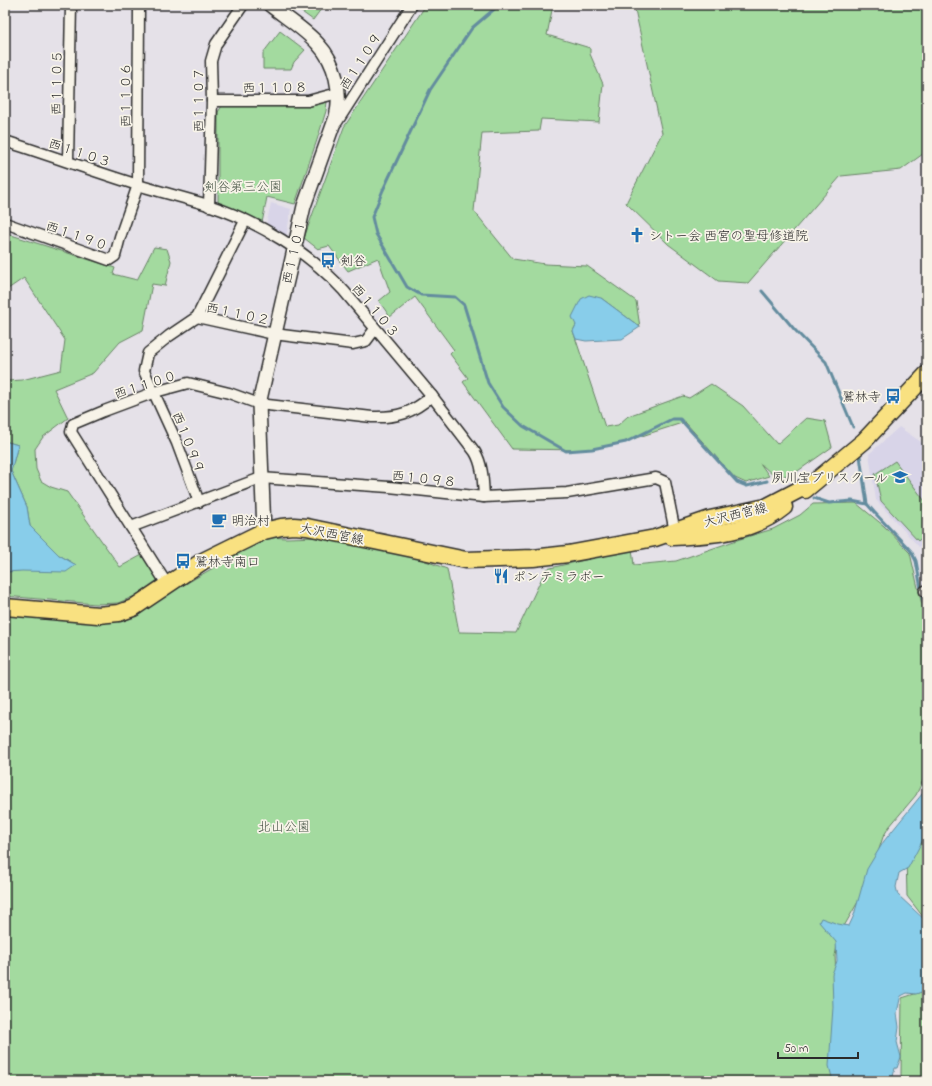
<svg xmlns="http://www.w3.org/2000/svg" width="932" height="1086" font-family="'Indie Flower','Klee One',sans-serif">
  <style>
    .built { fill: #d8d4e8 }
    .green { fill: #a3da9f; stroke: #678265 }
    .water { fill: #88cdea; stroke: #638c9e }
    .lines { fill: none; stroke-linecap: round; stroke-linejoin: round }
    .stream { stroke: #638c9e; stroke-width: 3 }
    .minor-casing { stroke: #2b2b2b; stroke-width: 13 }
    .tertiary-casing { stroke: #2b2b2b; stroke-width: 16 }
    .primary-casing { stroke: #2b2b2b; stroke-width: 19 }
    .minor { stroke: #f7f3e8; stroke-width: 10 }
    .tertiary { stroke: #f7f3e8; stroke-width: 13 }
    .primary { stroke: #f9e181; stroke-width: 16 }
    .labels { text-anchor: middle; stroke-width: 3.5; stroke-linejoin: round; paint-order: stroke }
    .street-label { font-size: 13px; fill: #2b2b2b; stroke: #f7f3e8 }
    .park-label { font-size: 13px; fill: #495748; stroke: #f7f3e8 }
    .poi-label { font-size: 13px; fill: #2b2b2b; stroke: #f7f3e8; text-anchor: start }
  </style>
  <rect width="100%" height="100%" fill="#e5e1e8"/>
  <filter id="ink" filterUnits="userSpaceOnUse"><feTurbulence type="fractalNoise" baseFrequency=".025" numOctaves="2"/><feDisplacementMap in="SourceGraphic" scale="8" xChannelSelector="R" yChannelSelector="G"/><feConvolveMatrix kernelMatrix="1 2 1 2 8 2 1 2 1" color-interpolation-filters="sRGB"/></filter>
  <g filter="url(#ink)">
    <g class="built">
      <path d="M271 203 291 209 286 237 266 226Z"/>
      <path d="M899 427 927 446V541L919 547 876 500 869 454Z"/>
    </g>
    <g class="green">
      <path d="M292 5H324L313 20Z"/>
      <path d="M426 5H553L547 35 590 48V54L603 84 599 122 541 119 539 131 482 133 474 211 513 259 545 264 587 266 636 301 640 327 601 298 576 325 573 331 605 427 618 425 628 416 683 396 689 398 711 384 743 406 777 444 806 418 825 421 832 447 795 473 776 478 760 463 769 476 746 483 735 478 685 422 614 445 585 450 512 449 463 382 468 378 450 354 454 350 415 297 390 317 379 301 390 292 378 258 348 271 329 246 318 249 304 238 344 127Z"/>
      <path d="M634 5H927V151L901 170 841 176 748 283 718 281 668 244 626 203 662 133Z"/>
      <path d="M280 31 305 50 294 62 291 69H263V53Z"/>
      <path d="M327 101 326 111 317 140 295 204 267 197 262 223 219 205 218 201V112L222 106H307Z"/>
      <path d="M5 233 115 268 113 274 137 280 154 247 167 249 171 261 165 286 152 284 143 330 120 342 93 373 54 389 68 418 43 437 35 449 36 469 41 481 51 487 67 492 120 567 142 555 159 579 135 596 118 603 96 604 5 596V572L76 565 59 555 30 526 27 507 11 471 18 445 8 442 5 443V391L8 381 22 380 61 370 65 340 24 278 5 291Z"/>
      <path d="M895 461 927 504V533L918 541 881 501 875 474Z"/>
      <path d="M856 503 884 526 910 553 921 601 927 615V772L916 795 889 827 883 837 867 886 839 935 835 956 841 1081H5V613L97 621 128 619 140 610 267 537 286 538 318 537 347 544 391 548 447 569 459 632 516 633 546 569 632 549 634 565 676 561 740 539 773 529 800 515 813 504Z"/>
      <path d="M927 824V922L907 896 906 854Z"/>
      <path d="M927 990V1081H905L901 1075 902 998Z"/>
    </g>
    <g class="water">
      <path d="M589 295 601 298 640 327 622 339 586 341 576 339 573 331 576 325 572 317 581 299Z"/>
      <path d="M8 442 18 445 11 471 27 507 30 526 59 555 76 565 66 572 22 571 5 572V443Z"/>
      <path d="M927 788V832L908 868 899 873 896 887 898 895 927 922V990L916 994 907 993 901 996 900 999 897 1013 899 1027 897 1042 901 1057 897 1068H895L892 1081H833L829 1066 833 1007 832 974 837 961 836 942 819 922 821 918 838 924 849 926 854 915 867 869 884 841Z"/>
    </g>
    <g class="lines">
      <g class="stream">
        <path d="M499 5 472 28 430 90 383 190 372 217 376 234 407 287 421 295 455 297 464 305 488 383 503 407 523 426 566 451 592 449 626 442 672 419H680L737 482 747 486 767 481"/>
        <path d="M762 291 794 329 826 362 853 427"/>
        <path d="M860 456 867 504 874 512 911 551 916 561 923 600 927 607"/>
        <path d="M814 498 829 503 852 501 867 504"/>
      </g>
      <g class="minor-casing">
        <g id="minor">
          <path d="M212 101H308L338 93"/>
          <path d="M337 122 412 5"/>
          <path d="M5 141C49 155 93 171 138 185 161 192 185 198 208 205 257 221 309 252 344 291L432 396 475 452C483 465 483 482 484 497"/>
          <path d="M68 161 71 5"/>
          <path d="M209 206 212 101 211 61 216 44 243 5"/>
          <path d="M245 221 197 317 274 334 353 344 366 341 375 329"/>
          <path d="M5 223 109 260 115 256 120 237 138 185 139 5"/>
          <path d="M197 317 169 336 148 353 144 371 177 443 199 502"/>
          <path d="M131 527 261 478 389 487 484 497 567 493 656 478 665 482 676 537"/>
          <path d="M168 586 71 432 73 424 104 411 155 392 188 383 229 393 259 404 372 417C398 418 412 413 432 396"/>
          <path d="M925 591 927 590"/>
        </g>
      </g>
      <g class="tertiary-casing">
        <path id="tertiary" d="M264 531 259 404 304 206 336 117C342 92 336 63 318 44 306 30 285 17 270 5"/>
      </g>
      <g class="primary-casing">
        <g id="primary">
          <path d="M805 490 864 441 927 374"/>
          <path d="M672 537C711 535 752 533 784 507"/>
          <path d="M5 607 98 615 119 613 133 608 203 561 264 531 281 527 294 526 307 527 466 560 533 558 568 554 655 538 710 519 766 507 812 483"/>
        </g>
      </g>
      <use href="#minor" class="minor"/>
      <use href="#tertiary" class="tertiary"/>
      <use href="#primary" class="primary"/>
    </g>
  </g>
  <defs>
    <g id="church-bare" transform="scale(1.2)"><path d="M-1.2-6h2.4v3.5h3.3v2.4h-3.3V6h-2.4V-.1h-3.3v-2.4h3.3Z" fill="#1f6fb2" stroke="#f7f3e8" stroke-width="2.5" paint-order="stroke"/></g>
    <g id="bus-bare" transform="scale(1.2)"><path d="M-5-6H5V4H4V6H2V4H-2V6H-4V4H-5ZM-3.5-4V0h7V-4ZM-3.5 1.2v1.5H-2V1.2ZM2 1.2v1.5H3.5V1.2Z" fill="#1f6fb2" stroke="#f7f3e8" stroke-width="2.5" paint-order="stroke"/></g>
    <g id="school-bare" transform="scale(1.2)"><path d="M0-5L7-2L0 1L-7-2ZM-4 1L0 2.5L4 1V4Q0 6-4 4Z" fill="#1f6fb2" stroke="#f7f3e8" stroke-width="2.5" paint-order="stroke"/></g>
    <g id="cafe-bare" transform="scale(1.2)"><path d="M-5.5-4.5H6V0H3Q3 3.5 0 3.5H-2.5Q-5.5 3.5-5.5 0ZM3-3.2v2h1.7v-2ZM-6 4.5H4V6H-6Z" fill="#1f6fb2" stroke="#f7f3e8" stroke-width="2.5" paint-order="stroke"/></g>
    <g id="restaurant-bare" transform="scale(1.2)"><path d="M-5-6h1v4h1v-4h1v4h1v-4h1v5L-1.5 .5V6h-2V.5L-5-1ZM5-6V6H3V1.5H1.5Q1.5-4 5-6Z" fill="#1f6fb2" stroke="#f7f3e8" stroke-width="2.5" paint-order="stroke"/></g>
  </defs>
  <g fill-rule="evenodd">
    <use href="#church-bare" x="637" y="235"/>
    <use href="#bus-bare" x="328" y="260"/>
    <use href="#bus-bare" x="893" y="396"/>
    <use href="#school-bare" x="900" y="477"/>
    <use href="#cafe-bare" x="219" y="520"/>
    <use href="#bus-bare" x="183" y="561"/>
    <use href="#restaurant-bare" x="501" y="576"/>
  </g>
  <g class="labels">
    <g class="street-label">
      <text transform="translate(360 61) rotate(-57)" y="5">西１１０９</text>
      <text transform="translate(56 83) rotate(-89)" y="5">西１１０５</text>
      <text transform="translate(275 87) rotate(-1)" y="5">西１１０８</text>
      <text transform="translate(125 95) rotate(-90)" y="5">西１１０６</text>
      <text transform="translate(198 100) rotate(-90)" y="5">西１１０７</text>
      <text transform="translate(80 152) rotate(18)" y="5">西１１０３</text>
      <text transform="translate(77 235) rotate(19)" y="5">西１１９０</text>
      <text transform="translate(293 252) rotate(-77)" y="5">西１１０１</text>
      <text transform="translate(376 310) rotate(50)" y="5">西１１０３</text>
      <text transform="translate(238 313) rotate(12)" y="5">西１１０２</text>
      <text transform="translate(145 384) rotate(-18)" y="5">西１１００</text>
      <text transform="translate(189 442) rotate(68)" y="5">西１０９９</text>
      <text transform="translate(424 478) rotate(6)" y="5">西１０９８</text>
      <text transform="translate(735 514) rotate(-14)" y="5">大沢西宮線</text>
      <text transform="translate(332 533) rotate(11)" y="5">大沢西宮線</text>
    </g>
    <g class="park-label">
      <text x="243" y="191">剣谷第三公園</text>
      <text x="284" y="831">北山公園</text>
    </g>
    <g class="poi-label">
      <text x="649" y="240">シトー会 西宮の聖母修道院</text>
      <text x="340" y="265">剣谷</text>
      <text x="881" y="401" text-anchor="end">鷲林寺</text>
      <text x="888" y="482" text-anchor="end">夙川宝プリスクール</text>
      <text x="231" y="525">明治村</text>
      <text x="195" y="566">鷲林寺南口</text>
      <text x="513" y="581">ポンテミラボー</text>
    </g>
  </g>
  <rect width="932" height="1086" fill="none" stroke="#f7f3e8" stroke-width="20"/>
  <rect x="10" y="10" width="912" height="1066" fill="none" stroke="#2b2b2b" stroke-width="1.5" filter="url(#ink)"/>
  <path d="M778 1052v6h80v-6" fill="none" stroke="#2b2b2b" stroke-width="2"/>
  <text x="784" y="1052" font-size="12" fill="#2b2b2b" stroke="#f7f3e8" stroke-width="3" paint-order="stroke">50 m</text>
</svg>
